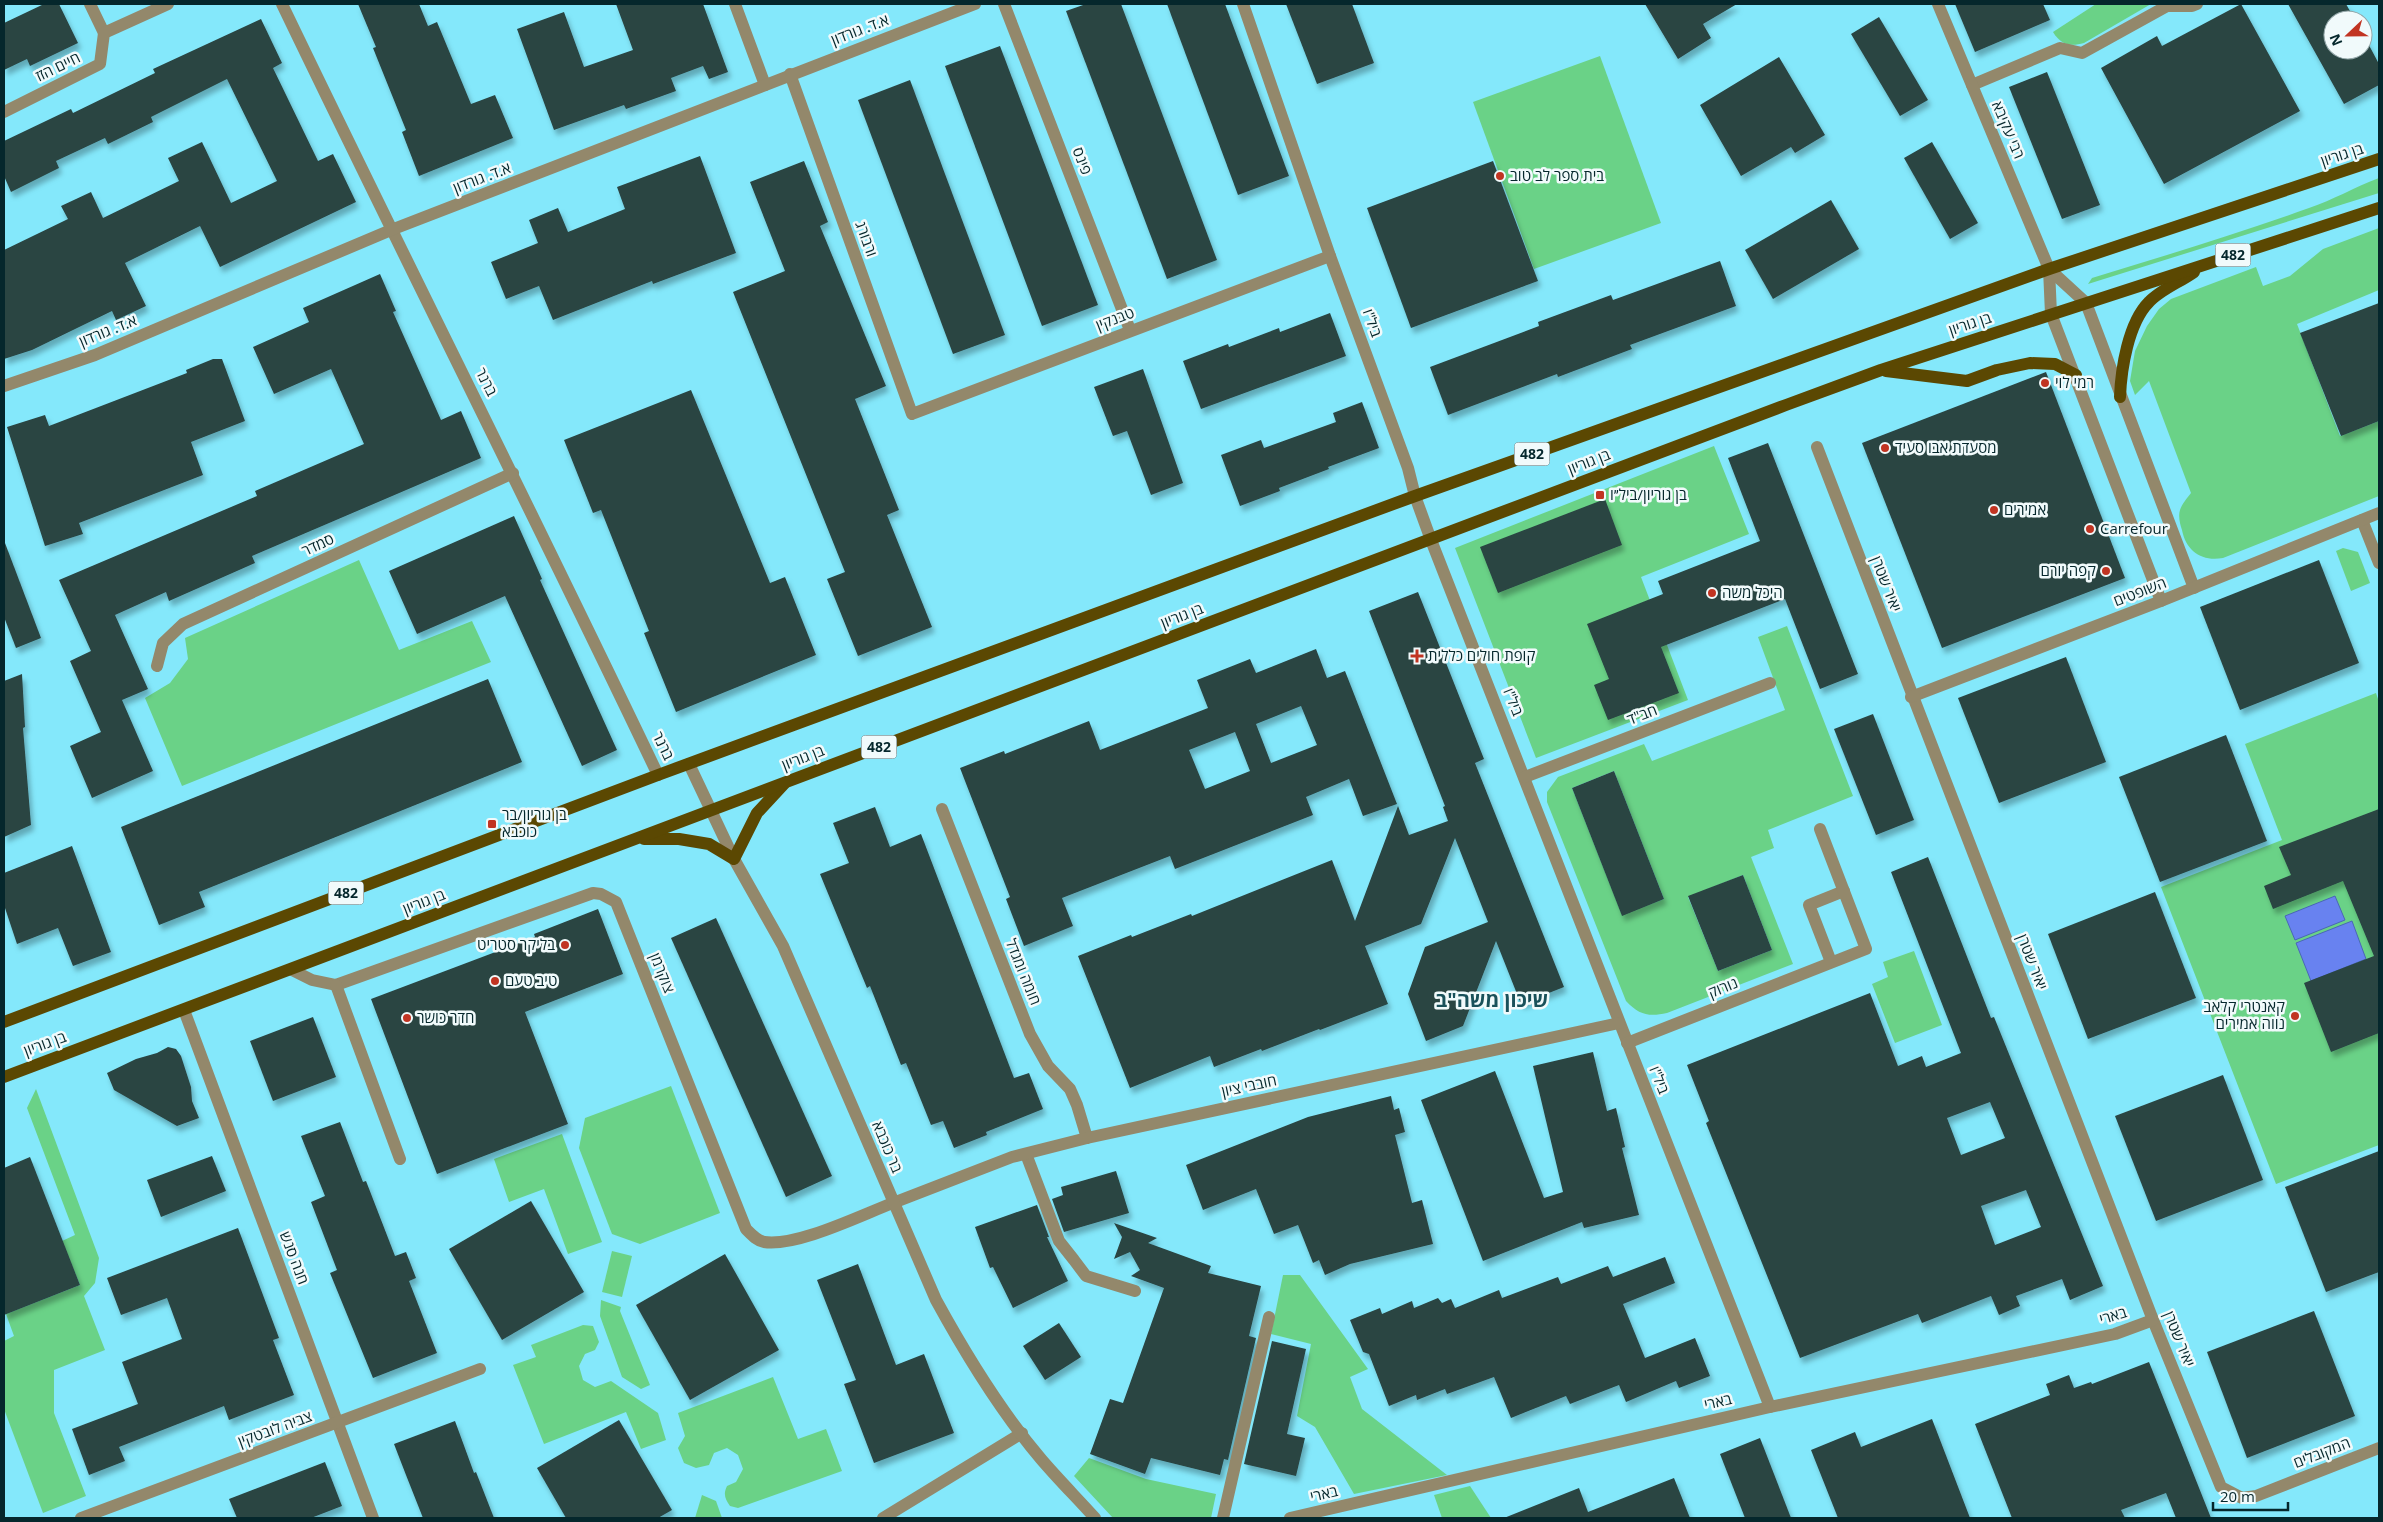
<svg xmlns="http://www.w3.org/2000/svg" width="2383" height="1522" font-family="'Open Sans',Heebo,sans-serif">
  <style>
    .green { fill: #6ad287; fill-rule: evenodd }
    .water { fill: #6882f0; stroke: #4a67b5 }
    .building { fill: #294442; fill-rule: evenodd; filter: url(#shadow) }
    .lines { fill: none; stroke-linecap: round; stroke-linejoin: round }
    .service { stroke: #93886b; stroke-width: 12 }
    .minor { stroke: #93886b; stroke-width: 12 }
    .tertiary { stroke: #93886b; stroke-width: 12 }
    .primary { stroke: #5b4802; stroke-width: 12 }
    .poi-dot { fill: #c13422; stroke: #f1fafb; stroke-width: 2 }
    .labels { text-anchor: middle; stroke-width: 5; stroke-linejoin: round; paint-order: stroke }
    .shield { fill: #f1fafb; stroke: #4c666a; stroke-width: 1 }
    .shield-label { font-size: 14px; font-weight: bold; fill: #05272c }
    .street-label { font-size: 15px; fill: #05272c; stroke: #f1fafb }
    .poi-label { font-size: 15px; fill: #05272c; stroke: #f1fafb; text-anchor: start }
    .district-label { font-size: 20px; font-weight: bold; fill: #19515a; stroke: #f1fafb }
  </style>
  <defs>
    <filter id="shadow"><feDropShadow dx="3" dy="5.5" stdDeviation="2.5" flood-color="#0004"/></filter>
  </defs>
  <rect width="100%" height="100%" fill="#84e8fb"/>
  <g class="green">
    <path d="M2096 4H2151L2084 43C2070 47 2061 45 2053 32Z"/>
    <path d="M1600 56 1661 223 1534 269 1473 102Z"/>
    <path d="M2379 178V193L2088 284 2092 278C2164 256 2237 234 2309 208 2333 200 2355 187 2379 178Z"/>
    <path d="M2379 228V290L2297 324 2340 436 2379 421V496L2223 558C2202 562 2186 551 2182 530 2180 524 2178 516 2180 510 2182 504 2187 498 2191 493L2149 381 2135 395 2130 381 2135 351 2147 326 2159 309 2171 299 2256 267 2263 286 2290 276 2323 249Z"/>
    <path d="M1714 446 1749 534 1641 577 1688 700 1536 758 1455 548Z"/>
    <path d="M2343 548 2358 552 2370 583 2351 591 2336 551Z"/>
    <path d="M359 560 399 650 472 621 491 662 182 786 145 698 170 683 188 659 185 638Z"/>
    <path d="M1787 626 1853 796 1768 830 1774 848 1751 857 1793 964 1667 1013C1649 1017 1639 1015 1626 1001L1547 802V792L1558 777 1644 744 1652 761 1785 710 1758 637ZM1614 771 1664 899 1622 915 1572 788ZM1743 875 1772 950 1718 971 1688 897Z"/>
    <path d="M2376 693 2379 702V1145L2276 1184 2161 887 2282 840 2245 744Z"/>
    <path d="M1914 951 1942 1025 1895 1043 1872 984 1888 977 1883 962Z"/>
    <path d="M671 1086 720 1213 640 1244 612 1234 579 1148 585 1118Z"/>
    <path d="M36 1089 99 1258 95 1283 84 1296 105 1350 54 1370V1413L86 1496 43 1513 4 1409V1341L14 1336 6 1314 80 1285 62 1241 75 1235 27 1108Z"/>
    <path d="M562 1134 602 1242 568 1254 544 1189 509 1202 494 1159Z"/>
    <path d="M612 1251 632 1256 622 1297 602 1292Z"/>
    <path d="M1283 1275H1300L1368 1369 1350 1377 1362 1409 1447 1475 1354 1494 1315 1427 1297 1416 1311 1344 1271 1334Z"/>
    <path d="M601 1300 621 1307 620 1311 650 1385 641 1389 622 1377 600 1316Z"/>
    <path d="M583 1325 593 1326 599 1342 595 1350 585 1354 579 1366 583 1380 595 1387 611 1381 658 1413 666 1440 641 1449 626 1412 544 1444 513 1365 536 1357 531 1345Z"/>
    <path d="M773 1377 798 1439 826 1429 842 1471 738 1508 730 1506C725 1499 723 1494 727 1486L736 1482 743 1469 738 1455 727 1448 714 1453 709 1465 696 1468 684 1463 678 1448 685 1436 678 1413Z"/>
    <path d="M1089 1458 1146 1479 1216 1494 1211 1518H1113L1074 1476Z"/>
    <path d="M1470 1486 1491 1518H1442L1434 1495Z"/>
    <path d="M702 1495 716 1501 722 1518H695Z"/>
  </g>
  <g class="water">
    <path d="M2335 896 2345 920 2295 940 2285 916Z"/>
    <path d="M2352 921 2366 959 2311 981 2296 943Z"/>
  </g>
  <g class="building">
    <path d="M44 4H59L78 43 30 66 27 59 4 70V23Z"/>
    <path d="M358 4H419L428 26 437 22 471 104 495 95 513 138 419 176 402 132 406 130 373 48 376 47Z"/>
    <path d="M616 4H703L728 72 709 79 703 66 671 78 676 91 626 109 624 105 554 130 517 29 564 12 584 67 633 50Z"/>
    <path d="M1086 4H1121L1217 260 1167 279 1066 11Z"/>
    <path d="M1167 4H1225L1289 176 1238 195Z"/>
    <path d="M1286 4H1352L1374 63 1317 84Z"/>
    <path d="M1645 4H1737L1703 24 1711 38 1678 59Z"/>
    <path d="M1955 4H2043L2050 20 1975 52Z"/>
    <path d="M2241 4 2300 111 2164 184 2101 68 2157 36 2162 46Z"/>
    <path d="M2288 4H2346L2355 20H2333V50H2363V34L2379 64V85L2344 104Z"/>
    <path d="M1879 17 1928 100 1900 116 1851 34Z"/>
    <path d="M261 19 282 63 273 68 318 161 333 154 356 202 220 267 200 226 125 263 146 306 116 320 112 311 32 350 4 359V250L68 219 61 206 91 192 103 218 179 181 168 158 202 142 231 203 277 181 227 79 151 117 153 122 108 144 105 138 56 161 59 168 11 192 4 176V141L71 109 73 113 155 73 153 69Z"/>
    <path d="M1000 46 1098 305 1042 326 945 66Z"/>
    <path d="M1779 57 1825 135 1795 153 1791 147 1741 176 1700 105Z"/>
    <path d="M2047 72 2100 205 2062 219 2009 87Z"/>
    <path d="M910 80 1005 335 953 354 858 100Z"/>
    <path d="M1932 142 1978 223 1950 239 1904 158Z"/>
    <path d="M700 156 736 253 653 284 652 281 553 320 539 286 506 299 491 262 538 243 529 220 558 208 568 232 625 209 617 187Z"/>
    <path d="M804 161 828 222 820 226 886 386 855 399 899 510 887 515 932 627 858 656 827 579 845 572 733 292 785 271 750 182Z"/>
    <path d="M1493 161 1538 281 1411 328 1367 208Z"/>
    <path d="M1831 200 1859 249 1773 299 1745 250Z"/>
    <path d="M1720 261 1736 306 1630 345 1632 349 1558 377 1557 374 1448 415 1430 367 1539 326 1538 322 1611 295 1613 300Z"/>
    <path d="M380 274 396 311 393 312 441 420 461 411 481 458 252 556 255 563 169 601 166 592 115 615 148 689 122 700 153 771 92 798 70 746 101 732 70 661 91 651 59 580 257 496 255 491 364 444 331 369 274 394 253 347 309 322 303 308Z"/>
    <path d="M2379 303V421L2341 436 2300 333Z"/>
    <path d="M1330 313 1346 356 1201 409 1183 361 1228 344 1229 347 1279 328 1280 332Z"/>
    <path d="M213 359H222L245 421 191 442 203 475 79 523 83 534 45 546 7 427 45 415 49 426 187 373 186 370Z"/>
    <path d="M1143 369 1183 483 1151 495 1127 431 1113 436 1094 387Z"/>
    <path d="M2046 372 2125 578 1942 648 1862 443Z"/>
    <path d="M691 390 770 583 785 577 816 655 676 712 644 633 649 631 601 510 593 513 564 440Z"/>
    <path d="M1362 402 1379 448 1328 467 1329 469 1279 488 1280 491 1240 506 1221 455 1261 440 1264 448 1336 422 1333 413Z"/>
    <path d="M1768 443 1858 674 1820 689 1785 599 1661 647 1679 693 1608 720 1594 685 1609 679 1587 624 1663 594 1658 581 1760 541 1728 458Z"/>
    <path d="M1605 499 1622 545 1498 593 1480 547Z"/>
    <path d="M514 516 542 579 540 580 617 750 582 766 505 596 417 634 389 571Z"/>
    <path d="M5 543 41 638 16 648 4 617V544Z"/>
    <path d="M2319 560 2359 663 2240 710 2200 607Z"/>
    <path d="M1418 592 1484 759 1475 763 1564 987 1521 1004 1496 941 1463 1026 1426 1041 1408 994 1425 947 1488 922 1455 838 1421 924 1365 946 1388 1004 1320 1030 1319 1029 1262 1051 1261 1049 1214 1067 1210 1056 1130 1088 1078 956 1131 935 1132 937 1191 914 1192 916 1332 860 1355 921 1398 806 1409 835 1448 821 1443 807 1445 806 1369 611Z"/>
    <path d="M1316 649 1327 678 1345 671 1397 804 1363 816 1349 779 1306 797 1313 815 1175 869 1170 856 1062 898 1073 926 1024 946 1006 899 1010 897 960 768 1004 751 1005 754 1089 721 1100 750 1208 708 1197 680 1250 659 1256 673ZM1301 706 1317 745 1271 763 1256 724ZM1235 732 1250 771 1205 789 1189 750Z"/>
    <path d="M2066 657 2106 762 1999 803 1958 698Z"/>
    <path d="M22 674 25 727 23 728 31 825 4 837V681Z"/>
    <path d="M488 679 522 762 199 892 205 907 159 925 121 827Z"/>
    <path d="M1873 714 1914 820 1876 835 1834 729Z"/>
    <path d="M2226 735 2267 841 2160 882 2119 777Z"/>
    <path d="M1614 771 1664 899 1622 916 1572 788Z"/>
    <path d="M875 807 890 847 921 834 1014 1078 1029 1073 1043 1109 986 1132 987 1135 954 1148 943 1121 931 1125 906 1063 901 1065 870 986 867 988 820 874 849 863 833 823Z"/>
    <path d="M2379 809V1033L2331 1052 2304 983 2374 956 2343 881 2273 909 2264 886 2291 875 2279 847Z"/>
    <path d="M72 846 111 952 73 966 58 928 17 944 4 905V873Z"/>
    <path d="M1928 857 1991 1018 1994 1017 2103 1286 2070 1300 2062 1279 2016 1296 2020 1306 1999 1315 1991 1296 1922 1323 1918 1314 1800 1358 1706 1123 1709 1121 1687 1065 1870 993 1898 1066 1922 1056 1926 1067 1961 1053 1891 872ZM1990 1102 2005 1138 1961 1155 1947 1118ZM2026 1190 2041 1227 1995 1245 1981 1206Z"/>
    <path d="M1743 875 1772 950 1718 971 1688 896Z"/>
    <path d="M2155 892 2196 998 2088 1039 2048 934Z"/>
    <path d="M598 909 623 974 525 1012 568 1124 437 1174 371 999 535 937 534 934Z"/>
    <path d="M716 918 832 1176 786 1197 671 938Z"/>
    <path d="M313 1017 336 1077 273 1101 250 1041Z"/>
    <path d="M168 1047 176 1049 181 1056 191 1087 192 1101 199 1118 177 1126 114 1090 107 1073 136 1059 157 1053Z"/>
    <path d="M1593 1052 1607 1111 1616 1108 1625 1147 1622 1148 1639 1215 1584 1228 1582 1222 1483 1261 1421 1100 1495 1071 1544 1198 1563 1192 1533 1066Z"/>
    <path d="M2223 1075 2263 1180 2156 1221 2115 1116Z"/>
    <path d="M1391 1096 1394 1110 1399 1108 1405 1132 1395 1135 1412 1203 1422 1200 1433 1244 1350 1264 1325 1275 1319 1260 1313 1263 1298 1225 1274 1234 1256 1189 1203 1210 1186 1165 1308 1117Z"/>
    <path d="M340 1122 363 1182 366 1181 395 1256 406 1252 416 1278 409 1281 437 1353 373 1378 330 1273 337 1270 311 1202 325 1196 301 1136Z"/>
    <path d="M2379 1151V1272L2326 1292 2285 1187Z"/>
    <path d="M212 1156 226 1191 161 1217 147 1180Z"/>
    <path d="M30 1157 80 1285 4 1315V1168Z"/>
    <path d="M1116 1171 1129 1213 1064 1232 1052 1199 1063 1195 1061 1187Z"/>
    <path d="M531 1201 584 1292 502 1340 449 1249Z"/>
    <path d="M1037 1205 1049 1237H1047L1068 1281 1013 1308 993 1267 990 1268 975 1227Z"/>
    <path d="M1114 1223 1157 1238 1148 1243 1211 1266 1208 1273 1261 1286 1249 1336 1256 1338 1228 1460 1224 1459 1220 1475 1151 1458 1145 1474 1090 1454 1110 1399 1123 1403 1164 1288 1131 1276 1140 1270 1130 1252 1114 1259 1122 1237Z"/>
    <path d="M238 1228 279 1338 273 1340 294 1395 229 1420 224 1406 119 1447 125 1461 89 1475 72 1429 138 1404 122 1362 182 1339 167 1298 121 1315 107 1278Z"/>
    <path d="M725 1254 779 1350 690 1400 636 1305Z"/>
    <path d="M1665 1257 1675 1283 1623 1304 1645 1358 1695 1338 1710 1376 1679 1388 1676 1381 1626 1402 1619 1385 1570 1404 1566 1396 1511 1418 1494 1377 1447 1394 1445 1389 1417 1400 1416 1395 1389 1406 1369 1354 1363 1352 1350 1320 1380 1308 1382 1314 1412 1301 1414 1308 1438 1298 1442 1303 1451 1299 1455 1308 1499 1290 1502 1298 1558 1277 1561 1284 1608 1266 1613 1277Z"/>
    <path d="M858 1264 896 1365 924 1354 954 1433 874 1463 844 1384 856 1380 817 1280Z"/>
    <path d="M2314 1311 2355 1416 2247 1458 2207 1352Z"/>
    <path d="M1059 1323 1081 1357 1045 1380 1023 1346Z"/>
    <path d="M1272 1341 1306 1349 1287 1434 1305 1438 1296 1476 1244 1464Z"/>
    <path d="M2149 1362 2211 1518H2176L2166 1493 2121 1510 2125 1518H2012L1975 1424 2050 1395 2046 1384 2069 1375 2074 1388 2091 1382 2092 1384Z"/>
    <path d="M1932 1419 1970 1518H1838L1811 1450 1855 1432 1861 1447Z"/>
    <path d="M619 1420 672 1510 658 1518H566L537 1468Z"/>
    <path d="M455 1421 474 1473 476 1472 494 1518H423L406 1475 394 1444Z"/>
    <path d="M1760 1438 1791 1518H1745L1720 1454Z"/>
    <path d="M325 1462 342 1506 311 1518H237L229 1499Z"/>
    <path d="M1674 1478 1690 1518H1504L1579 1488 1588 1512Z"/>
  </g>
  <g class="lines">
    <g class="service">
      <path d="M1972 85 2060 48 2082 53 2167 6H2192L2197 4"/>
      <path d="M292 970 312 980 336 985 593 893 601 894 616 902 746 1229C752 1235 756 1240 764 1242 797 1247 861 1215 893 1203"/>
      <path d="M336 985 400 1159"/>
      <path d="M1026 1154 1059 1241 1074 1260 1086 1276 1135 1291"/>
      <path d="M1223 1518 1269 1317"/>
    </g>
    <g class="minor">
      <path d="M90 4 104 33"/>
      <path d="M282 4C406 262 535 517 658 775"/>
      <path d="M735 4 765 85"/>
      <path d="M1004 4 1130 330"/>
      <path d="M1243 4 1330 256 1408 468 1415 496 1431 540 1770 1407"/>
      <path d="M1938 4 2049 269 2051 314 2161 601"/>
      <path d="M790 74 912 414 1330 256"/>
      <path d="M4 112 100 64 104 33 168 4"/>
      <path d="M2049 269 2086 303 2194 588"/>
      <path d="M4 386 95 355 391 230 975 4"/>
      <path d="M1817 447 2153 1320 2221 1487 2242 1498 2256 1496 2379 1448"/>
      <path d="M2362 520 2379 563"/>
      <path d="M157 666 163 643 183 624 513 473"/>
      <path d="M1911 697 2161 601 2379 513"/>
      <path d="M1525 777 1770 683"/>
      <path d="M942 809 1030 1034 1048 1066 1070 1089 1077 1105 1087 1138"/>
      <path d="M1831 962 1809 905 1844 891"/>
      <path d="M184 1010 373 1518"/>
      <path d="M1627 1043 1866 949 1820 829"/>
      <path d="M893 1203 1012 1157 1087 1138 1619 1023"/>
      <path d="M81 1518 480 1369"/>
      <path d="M883 1518 1022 1433"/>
      <path d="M1290 1518 1770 1407 2115 1334 2153 1320"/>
    </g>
    <path class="tertiary" d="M689 764 734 859 783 946 936 1300C965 1353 1002 1413 1041 1459 1058 1479 1077 1498 1095 1518"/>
    <g class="primary">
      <path d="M1886 371 1967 381 1997 370 2030 363 2055 364 2076 375"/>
      <path d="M2120 397C2121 370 2128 323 2149 302 2160 290 2180 282 2194 272"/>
      <path d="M644 839H679L709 844 734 859 757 813 784 784"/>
      <path d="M4 1022 658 775 1415 496 2049 269 2379 159"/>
      <path d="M4 1077 1786 405 1881 370 2379 208"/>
    </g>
  </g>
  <g class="poi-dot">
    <circle cx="1500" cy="176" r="5"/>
    <circle cx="2045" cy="383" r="5"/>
    <circle cx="1885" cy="448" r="5"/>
    <rect x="1595" y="490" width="10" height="10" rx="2.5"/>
    <circle cx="1994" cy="510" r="5"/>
    <circle cx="2090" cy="529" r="5"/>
    <circle cx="2106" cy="571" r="5"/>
    <circle cx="1712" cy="593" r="5"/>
    <path d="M1414.5 648.5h5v5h5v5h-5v5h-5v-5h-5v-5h5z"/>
    <rect x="487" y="819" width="10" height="10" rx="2.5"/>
    <circle cx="565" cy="945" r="5"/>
    <circle cx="495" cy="981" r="5"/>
    <circle cx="2295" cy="1016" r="5"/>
    <circle cx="407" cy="1018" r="5"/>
  </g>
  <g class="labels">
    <g class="shield">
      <rect x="2215.5" y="243.5" width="35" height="23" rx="4"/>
      <rect x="1514.5" y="442.5" width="35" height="23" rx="4"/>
      <rect x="861.5" y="735.5" width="35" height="23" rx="4"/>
      <rect x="328.5" y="881.5" width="35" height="23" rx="4"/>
    </g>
    <g class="shield-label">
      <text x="2233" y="260">482</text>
      <text x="1532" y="459">482</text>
      <text x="879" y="752">482</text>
      <text x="346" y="898">482</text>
    </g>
    <g class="street-label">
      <text transform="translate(860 30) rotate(-21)" y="5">א.ד. גורדון</text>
      <text transform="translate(58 67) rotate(-26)" y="5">חיים הזז</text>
      <text transform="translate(2008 130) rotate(67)" y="5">רבי עקיבא</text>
      <text transform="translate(2342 155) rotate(-18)" y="5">בן גוריון</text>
      <text transform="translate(1082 161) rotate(69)" y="5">פינס</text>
      <text transform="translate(482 178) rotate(-21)" y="5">א.ד. גורדון</text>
      <text transform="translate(866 239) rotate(70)" y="5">ורבורג</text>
      <text transform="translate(1115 319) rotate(-21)" y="5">טבנקין</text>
      <text transform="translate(1372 323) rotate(70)" y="5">ביל"ו</text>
      <text transform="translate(1970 324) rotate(-18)" y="5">בן גוריון</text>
      <text transform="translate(108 331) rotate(-22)" y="5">א.ד. גורדון</text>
      <text transform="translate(486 382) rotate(63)" y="5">ברנר</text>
      <text transform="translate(1589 462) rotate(-21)" y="5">בן גוריון</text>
      <text transform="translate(318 545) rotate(-25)" y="5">סמדר</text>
      <text transform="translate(1886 584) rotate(69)" y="5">יאיר שטרן</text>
      <text transform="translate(2140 592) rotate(-21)" y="5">השופטים</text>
      <text transform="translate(1182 616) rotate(-21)" y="5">בן גוריון</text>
      <text transform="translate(1513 702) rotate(68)" y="5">ביל"ו</text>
      <text transform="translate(1642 715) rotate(-21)" y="5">חב"ד</text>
      <text transform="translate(663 746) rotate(64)" y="5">ברנר</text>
      <text transform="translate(803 758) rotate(-21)" y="5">בן גוריון</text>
      <text transform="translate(424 902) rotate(-21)" y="5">בן גוריון</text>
      <text transform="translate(2032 962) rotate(69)" y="5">יאיר שטרן</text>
      <text transform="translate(1023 972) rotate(68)" y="5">חומה ומגדל</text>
      <text transform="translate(662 973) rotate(68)" y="5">צוקרמן</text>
      <text transform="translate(1723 988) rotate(-22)" y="5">נורוק</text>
      <text transform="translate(45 1044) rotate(-20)" y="5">בן גוריון</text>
      <text transform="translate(1659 1080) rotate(68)" y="5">ביל"ו</text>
      <text transform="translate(1249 1086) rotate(-12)" y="5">חובבי ציון</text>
      <text transform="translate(887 1147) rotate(67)" y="5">בר כוכבא</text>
      <text transform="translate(294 1258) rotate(69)" y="5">חנה סנש</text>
      <text transform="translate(2113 1316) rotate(-17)" y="5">בארי</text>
      <text transform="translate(2179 1339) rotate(68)" y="5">יאיר שטרן</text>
      <text transform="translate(1718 1402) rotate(-13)" y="5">בארי</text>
      <text transform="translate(275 1429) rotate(-20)" y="5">צביה לובטקין</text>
      <text transform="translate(2322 1453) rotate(-21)" y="5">המקובלים</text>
      <text transform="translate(1324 1494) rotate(-13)" y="5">בארי</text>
    </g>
    <g class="poi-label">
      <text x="1510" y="181">בית ספר לב טוב</text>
      <text x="2055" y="388">רמי לוי</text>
      <text x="1895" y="453">מסעדת אבו סעיד</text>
      <text x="1610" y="500">בן גוריון/ביל״ו</text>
      <text x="2004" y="515">אמירים</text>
      <text x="2100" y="534">Carrefour</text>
      <text x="2096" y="576" text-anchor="end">קפה יורם</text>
      <text x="1722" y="598">היכל משה</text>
      <text x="1428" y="661">קופת חולים כללית</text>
      <text x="502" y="820">בן גוריון/בר<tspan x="502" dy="17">כוכבא</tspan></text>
      <text x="555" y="950" text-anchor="end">בליקר סטריט</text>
      <text x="505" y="986">טיב טעם</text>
      <text x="2285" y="1012" text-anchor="end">קאנטרי קלאב<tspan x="2285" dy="17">נווה אמירים</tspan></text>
      <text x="417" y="1023">חדר כושר</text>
    </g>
    <g class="district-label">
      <text x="1492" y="1007">שיכון משה"ב</text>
    </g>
  </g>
  <rect width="2383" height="1522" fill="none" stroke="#05272c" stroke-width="10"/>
  <g transform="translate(2348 35) rotate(248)"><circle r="24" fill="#f1fafb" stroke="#93a6a8"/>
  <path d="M0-4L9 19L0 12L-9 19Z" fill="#c13422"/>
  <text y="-8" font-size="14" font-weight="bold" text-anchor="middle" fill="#05272c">N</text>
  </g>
  <path d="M2213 1502v8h75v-8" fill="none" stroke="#05272c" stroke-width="2.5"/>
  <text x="2220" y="1502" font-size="15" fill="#05272c" stroke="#f1fafb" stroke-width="4" paint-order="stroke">20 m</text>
</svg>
